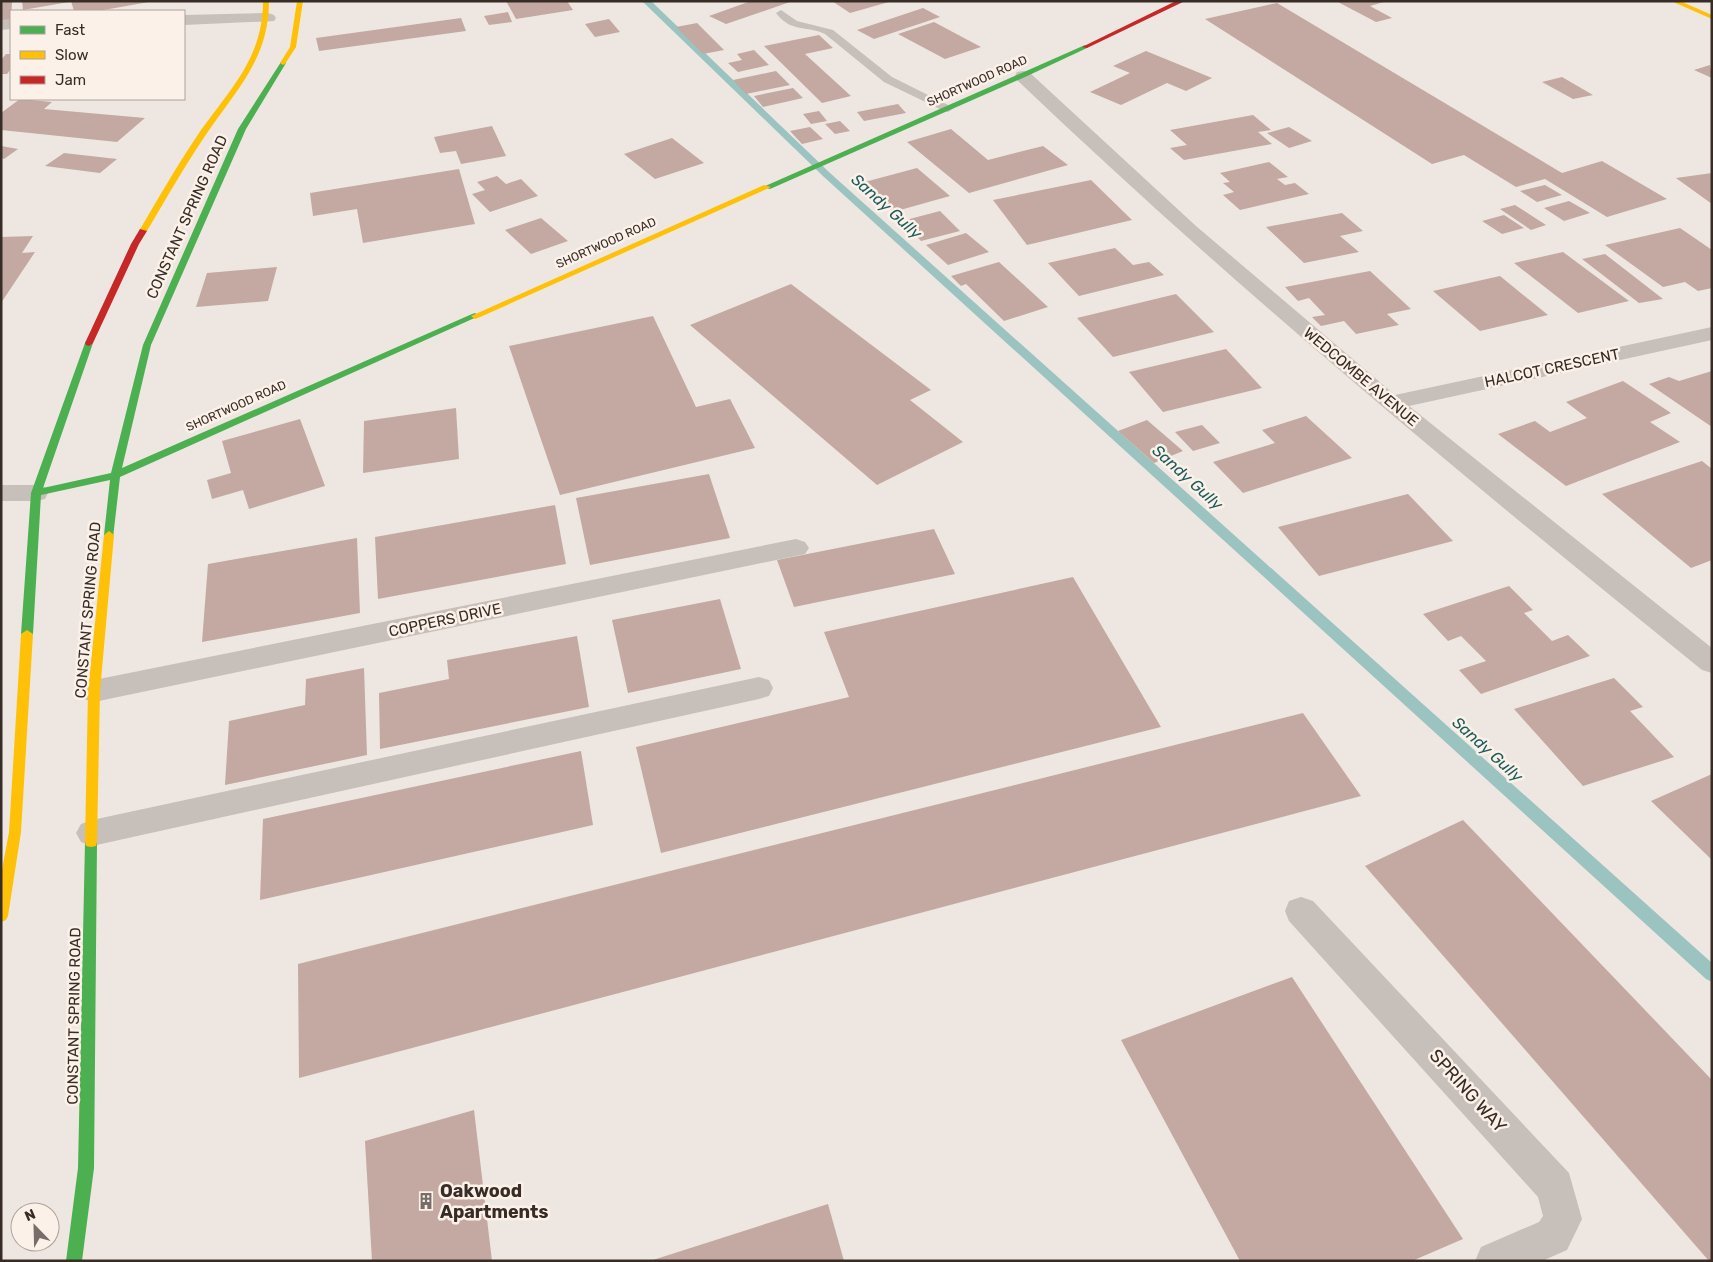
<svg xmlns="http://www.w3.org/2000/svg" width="1713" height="1262" font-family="Rubik,sans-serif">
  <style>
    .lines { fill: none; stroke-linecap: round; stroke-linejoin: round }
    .stream { fill: #9bc3c0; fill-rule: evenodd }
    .building { fill: #c3a9a1 }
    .lane { fill: #c7bfba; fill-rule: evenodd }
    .street { fill: #c7bfba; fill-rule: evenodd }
    .fast { fill: #4caf50; fill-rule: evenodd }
    .slow { fill: #ffc107; fill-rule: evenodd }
    .jam { fill: #c62828; fill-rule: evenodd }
    .labels { text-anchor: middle; stroke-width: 5; stroke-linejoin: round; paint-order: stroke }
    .far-street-label { font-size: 12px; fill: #382c27; stroke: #fbf1e8 }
    .street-label { font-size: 15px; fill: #382c27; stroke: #fbf1e8 }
    .water-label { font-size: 16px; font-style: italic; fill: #1a5c5d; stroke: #fbf1e8 }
    .near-street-label { font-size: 18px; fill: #382c27; stroke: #fbf1e8 }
    .near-poi-label { font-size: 18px; font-weight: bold; fill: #382c27; stroke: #fbf1e8; text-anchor: start }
  </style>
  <rect width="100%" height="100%" fill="#eee7e1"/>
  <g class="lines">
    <path class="stream" d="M642 1H651L830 173 1712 963V982L1706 979 824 177Z"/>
  </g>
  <g class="building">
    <path d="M1 1H12L11 22 1 23Z"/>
    <path d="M22 1H69V2L23 10Z"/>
    <path d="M71 1H149V2L98 11H74Z"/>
    <path d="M506 1H567L573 10 516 19Z"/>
    <path d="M751 1 790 2 726 24 709 16Z"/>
    <path d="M832 1H889V2L850 13Z"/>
    <path d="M1336 1H1387L1370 6 1392 18 1376 22Z"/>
    <path d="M1277 3 1562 173 1602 161 1667 199 1607 217 1545 179 1516 187 1464 155 1432 164 1205 19Z"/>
    <path d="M923 8 940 17 874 39 857 30Z"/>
    <path d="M508 12 512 22 489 25 484 16Z"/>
    <path d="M461 18 466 31 319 51 316 38Z"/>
    <path d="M609 19 620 32 595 37 585 24Z"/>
    <path d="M934 22 981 47 945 59 898 34Z"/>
    <path d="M697 23 724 50 703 54 676 27Z"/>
    <path d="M819 35 833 48 805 54 851 96 822 103 764 46Z"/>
    <path d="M754 50 769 65 738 72 728 63 742 60 737 54Z"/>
    <path d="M1146 51 1212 78 1186 91 1167 83 1121 105 1090 92 1130 73 1113 66Z"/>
    <path d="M6 54H11V69L7 74H1V60Z"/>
    <path d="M1710 65 1712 78 1694 70Z"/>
    <path d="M776 71 790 85 746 94 733 80Z"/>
    <path d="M1562 77 1593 95 1573 99 1542 82Z"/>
    <path d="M793 88 803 98 763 107 754 96Z"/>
    <path d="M20 99 52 102 44 109 145 118 117 142 1 130V113Z"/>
    <path d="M898 104 906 113 864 121 857 112Z"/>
    <path d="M819 111 827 121 811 124 803 114Z"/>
    <path d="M1253 115 1271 130 1258 132 1272 144 1184 160 1170 148 1187 145 1170 130Z"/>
    <path d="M840 121 850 131 835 134 825 124Z"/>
    <path d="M492 126 506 156 461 164 456 151 440 153 434 137Z"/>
    <path d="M810 127 823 139 802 144 790 131Z"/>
    <path d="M1289 127 1312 141 1289 148 1267 133Z"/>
    <path d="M951 129 988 160 1043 146 1068 165 969 193 907 142Z"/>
    <path d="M672 138 704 163 655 179 624 154Z"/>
    <path d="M1 146 18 149 4 159 1 158Z"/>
    <path d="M64 153 117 159 100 173 45 166Z"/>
    <path d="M1269 162 1288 177 1277 179 1285 185 1295 183 1309 194 1240 210 1223 195 1234 192 1223 183 1230 182 1220 173Z"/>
    <path d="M917 168 950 196 893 212 861 183Z"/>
    <path d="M459 169 475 224 363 243 357 209 313 216 310 193Z"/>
    <path d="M1712 173V204L1676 178Z"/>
    <path d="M497 176 506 184 521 179 538 196 490 212 472 194 485 190 477 182Z"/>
    <path d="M1091 180 1132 220 1027 245 993 200Z"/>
    <path d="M1545 185 1562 195 1537 202 1520 191Z"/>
    <path d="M1569 201 1590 213 1564 221 1544 208Z"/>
    <path d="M1515 205 1546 225 1531 230 1500 209Z"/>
    <path d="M940 211 960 231 921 241 902 221Z"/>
    <path d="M1342 213 1363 231 1340 236 1359 252 1304 263 1266 227Z"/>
    <path d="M1504 215 1524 228 1502 234 1482 221Z"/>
    <path d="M541 218 568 241 531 254 505 230Z"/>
    <path d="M1680 228 1712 250V288L1698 291 1685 282 1663 287 1605 245Z"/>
    <path d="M966 233 989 252 948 265 926 245Z"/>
    <path d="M33 236 22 253 35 252 1 303V237Z"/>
    <path d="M1115 248 1133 265 1149 262 1164 275 1079 296 1048 263Z"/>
    <path d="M1563 252 1629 301 1578 313 1514 263Z"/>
    <path d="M1605 254 1663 299 1639 303 1582 259Z"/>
    <path d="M999 262 1048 307 1004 321 966 284 961 286 951 276Z"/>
    <path d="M277 267 268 301 196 307 207 273Z"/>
    <path d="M1370 271 1411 309 1387 314 1399 325 1356 334 1344 321 1321 326 1312 317 1325 315 1309 298 1298 301 1285 287Z"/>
    <path d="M1500 276 1548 315 1480 331 1433 291Z"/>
    <path d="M791 284 931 390 910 400 963 442 877 485 690 325Z"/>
    <path d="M1176 294 1214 332 1113 357 1077 318Z"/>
    <path d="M653 316 696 407 730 399 755 448 560 495 509 346Z"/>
    <path d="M1226 349 1262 388 1163 412 1129 372Z"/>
    <path d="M1712 371V427L1649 384 1669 377 1679 381Z"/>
    <path d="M1623 381 1671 413 1650 422 1680 442 1566 486 1498 434 1535 421 1550 432 1587 418 1566 402Z"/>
    <path d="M456 408 459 459 363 473 364 421Z"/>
    <path d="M1306 416 1352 458 1243 493 1213 462 1275 443 1262 430Z"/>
    <path d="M300 419 325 486 249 509 243 490 212 499 207 480 231 473 222 441Z"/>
    <path d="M1147 420 1183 451 1154 463 1118 431Z"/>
    <path d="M1202 425 1220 443 1193 451 1175 432Z"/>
    <path d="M1702 461 1712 469V560L1691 568 1602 494Z"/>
    <path d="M709 474 730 538 590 565 576 498Z"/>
    <path d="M1408 494 1453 541 1319 576 1278 527Z"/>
    <path d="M555 505 566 564 378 599 375 537Z"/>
    <path d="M934 529 955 574 794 607 777 560Z"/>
    <path d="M357 538 360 613 202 642 208 564Z"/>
    <path d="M1073 577 1161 727 661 853 636 747 849 697 824 632Z"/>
    <path d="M1509 586 1533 610 1524 613 1552 641 1568 635 1590 656 1481 694 1459 670 1486 661 1461 636 1448 641 1423 614Z"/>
    <path d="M720 599 741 669 628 693 612 620Z"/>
    <path d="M577 636 589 707 380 749 379 693 449 679 447 660Z"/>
    <path d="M364 668 367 755 225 785 229 721 305 705 306 679Z"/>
    <path d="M1614 678 1643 707 1630 711 1674 757 1583 786 1514 709Z"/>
    <path d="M1303 713 1361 796 299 1078 298 964Z"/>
    <path d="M581 751 593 825 260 900 263 819Z"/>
    <path d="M1712 774V860L1651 801Z"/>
    <path d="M1463 820 1712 1080V1261H1709L1365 866Z"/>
    <path d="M1292 977 1463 1239 1412 1261H1240L1121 1040Z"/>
    <path d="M474 1110 492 1261H372L365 1141Z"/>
    <path d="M828 1204 844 1261H653V1260Z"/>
  </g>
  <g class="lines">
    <path class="lane" d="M781 10 797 21 833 30 892 77 954 108 948 112 944 111 884 82 825 34C806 25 791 33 776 13Z"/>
    <g class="street">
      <path d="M268 13 274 15 276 18 274 21 184 25V15Z"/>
      <path d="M11 19V29L1 30V20Z"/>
      <path d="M1023 71 1029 72 1196 226 1395 395 1712 327V340L1409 406 1712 648V673L1702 670C1467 480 1235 288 1017 80L1015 76 1017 72Z"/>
      <path d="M1 485H36L45 487 48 493 45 499 36 501H1Z"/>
      <path d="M796 539 805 542 809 548 805 554 94 702 84 699 80 691 84 683 94 680Z"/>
      <path d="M759 677 769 680 773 688 769 696 759 699 92 846 81 842 76 833 81 824 92 820Z"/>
      <path d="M1301 897 1313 901 1569 1173 1582 1219 1567 1250 1542 1261H1475L1481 1247 1539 1222 1543 1216 1538 1197 1289 921 1285 911 1289 901Z"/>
    </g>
    <g class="fast">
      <path d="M1085 45 1088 47 1087 48 1025 77 770 189 763 187Z"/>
      <path d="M281 62 286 63 246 129 151 345 122 468 472 314 475 313 479 316 120 477 113 538H105L104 535 110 480 41 495 33 634 31 637H23L21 634 31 493 85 343 89 340 93 343 43 488 111 473 143 345 238 129Z"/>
      <path d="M91 837 96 838 97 842 94 1168 82 1261H66L78 1168 85 842 86 838Z"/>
    </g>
    <g class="slow">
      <path d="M263 1H269C269 60 235 91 205 136 184 167 166 199 147 231L140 233 139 231C158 199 176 167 197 136 228 91 263 60 263 1Z"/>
      <path d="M297 1H303L296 47 285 64 283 65 280 63 290 47Z"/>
      <path d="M1671 1H1680L1712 15V19Z"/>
      <path d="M764 185 771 187 478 318 475 319 471 316Z"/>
      <path d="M109 531 114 535 100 691 97 842 96 846 91 847 86 846 85 842 88 691 104 535Z"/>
      <path d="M27 630 33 634 21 832 8 916 6 920 1 922V875L9 832 21 634Z"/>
    </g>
    <g class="jam">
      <path d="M1176 1H1185L1087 48 1082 47Z"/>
      <path d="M140 229 147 231 139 244 93 343 89 346 86 345 85 343 131 244Z"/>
    </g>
  </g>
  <defs>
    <g id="building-bare" transform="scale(1.35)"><path d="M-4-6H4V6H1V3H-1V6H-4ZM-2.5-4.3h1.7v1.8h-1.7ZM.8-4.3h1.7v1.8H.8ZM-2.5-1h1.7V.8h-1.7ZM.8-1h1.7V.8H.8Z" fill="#786d68" stroke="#fbf1e8" stroke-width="2.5" paint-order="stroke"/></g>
  </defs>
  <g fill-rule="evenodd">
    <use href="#building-bare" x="426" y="1201"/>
  </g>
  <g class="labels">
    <g class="far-street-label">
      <text transform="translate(977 81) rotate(-24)" y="4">SHORTWOOD ROAD</text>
      <text transform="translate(606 243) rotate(-24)" y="4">SHORTWOOD ROAD</text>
      <text transform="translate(236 406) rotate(-24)" y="4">SHORTWOOD ROAD</text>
    </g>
    <g class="street-label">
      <text transform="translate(187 217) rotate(-66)" y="5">CONSTANT SPRING ROAD</text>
      <text transform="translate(1552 368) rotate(-12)" y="5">HALCOT CRESCENT</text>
      <text transform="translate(1361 377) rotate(40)" y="5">WEDCOMBE AVENUE</text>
      <text transform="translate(88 610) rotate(-85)" y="5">CONSTANT SPRING ROAD</text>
      <text transform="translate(445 620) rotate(-12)" y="5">COPPERS DRIVE</text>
      <text transform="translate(74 1016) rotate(-89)" y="5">CONSTANT SPRING ROAD</text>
    </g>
    <g class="water-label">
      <text transform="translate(887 206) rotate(42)" y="6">Sandy Gully</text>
      <text transform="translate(1188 477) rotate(42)" y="6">Sandy Gully</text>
      <text transform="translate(1488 749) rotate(42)" y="6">Sandy Gully</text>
    </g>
    <g class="near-street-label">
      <text transform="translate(1468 1091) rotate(48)" y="6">SPRING WAY</text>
    </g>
    <g class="near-poi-label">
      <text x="440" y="1197">Oakwood<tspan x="440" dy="21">Apartments</tspan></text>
    </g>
  </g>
  <rect width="1713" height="1262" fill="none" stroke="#382c27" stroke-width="5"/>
  <rect x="10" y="10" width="175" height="90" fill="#fbf1e8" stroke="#ada29b"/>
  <rect x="20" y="26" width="25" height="8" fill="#4caf50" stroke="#ada29b"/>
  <text x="55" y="35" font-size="15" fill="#382c27">Fast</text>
  <rect x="20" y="51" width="25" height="8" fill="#ffc107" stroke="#ada29b"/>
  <text x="55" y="60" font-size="15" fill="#382c27">Slow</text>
  <rect x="20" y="76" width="25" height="8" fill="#c62828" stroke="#ada29b"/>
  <text x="55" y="85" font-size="15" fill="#382c27">Jam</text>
  <g transform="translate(35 1227) rotate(337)"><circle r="24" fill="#fbf1e8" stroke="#ada29b"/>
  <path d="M0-4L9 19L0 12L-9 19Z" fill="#786d68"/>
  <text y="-8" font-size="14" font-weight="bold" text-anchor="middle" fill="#382c27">N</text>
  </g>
</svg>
